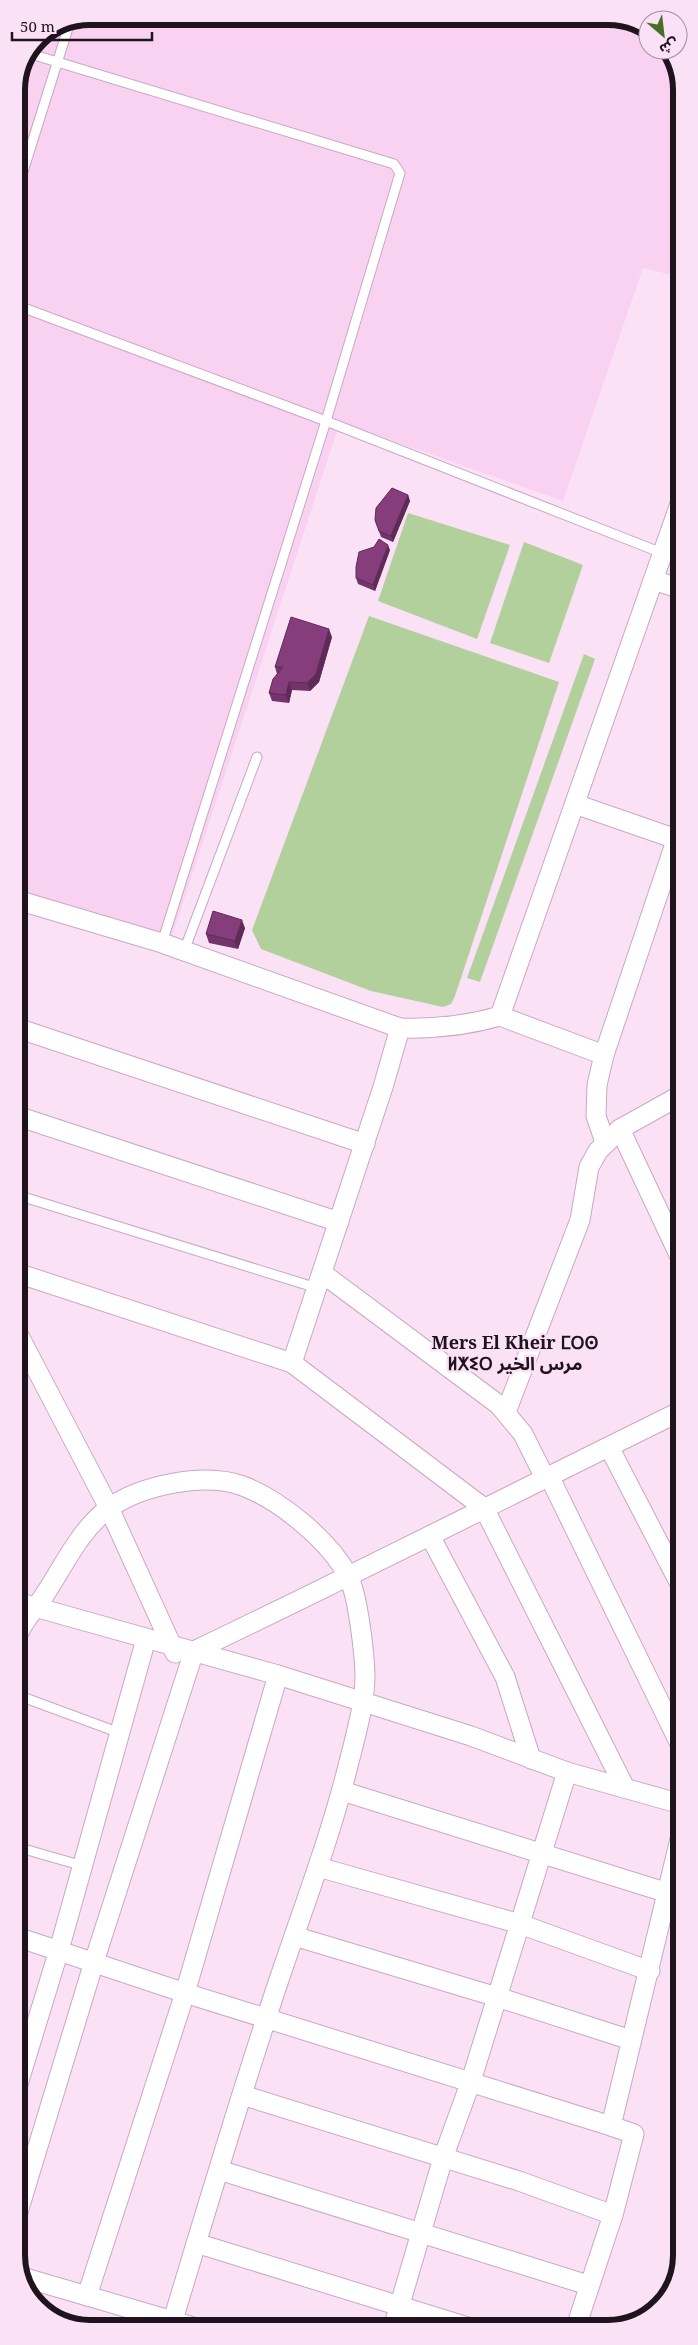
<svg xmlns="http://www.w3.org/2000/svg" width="698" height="2345" font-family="'Noto Serif','Noto Sans Arabic','Noto Sans Tifinagh',serif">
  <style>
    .built { fill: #f9d2f2 }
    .green { fill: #b1d09b }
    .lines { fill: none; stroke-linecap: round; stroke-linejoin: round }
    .lane-casing { stroke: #c8a9c2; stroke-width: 11 }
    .street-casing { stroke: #c8a9c2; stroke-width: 21 }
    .lane { stroke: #fff; stroke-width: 9 }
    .street { stroke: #fff; stroke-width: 19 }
    .wall { fill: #73346b }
    .shaded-wall { fill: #5e2b57 }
    .building { fill: #863d7c; stroke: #5e2b57 }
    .labels { text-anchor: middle; stroke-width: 5; stroke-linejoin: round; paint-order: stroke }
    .district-label { font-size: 18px; font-weight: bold; fill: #1f141e; stroke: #fbe1f6 }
    .rim { fill: none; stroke: #1f141e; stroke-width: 6 }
  </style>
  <rect width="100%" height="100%" fill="#fbe1f6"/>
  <path class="built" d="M90 16 618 17 648 31V50H666L680 75V277L643 268 563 501 340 422 170 943 17 911 16 90 38 38Z"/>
  <g class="green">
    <path d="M408 513 510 545 477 639 378 601Z"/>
    <path d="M524 542 583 565 549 663 490 643Z"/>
    <path d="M369 616 559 682 455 996 451 1004 443 1007 371 991 261 949 252 930Z"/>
    <path d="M584 654 595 659 480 982 467 978Z"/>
  </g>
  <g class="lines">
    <g class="lane-casing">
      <g id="lane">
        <path d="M31 54 394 164 400 173 326 421 162 943"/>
        <path d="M16 194 69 25"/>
        <path d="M16 305 326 421 662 553"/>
        <path d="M184 951 257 757"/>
        <path d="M17 1195 317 1288"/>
        <path d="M17 1695 120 1733"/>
        <path d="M17 1847 83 1866"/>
      </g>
    </g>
    <g class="street-casing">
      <g id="street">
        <path d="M653 580 681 589"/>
        <path d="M575 804 676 839"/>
        <path d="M17 900 162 943 400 1028C435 1029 466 1026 500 1016L681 501"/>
        <path d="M500 1016 604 1055"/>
        <path d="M17 1028 365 1144"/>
        <path d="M17 1116 339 1222"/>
        <path d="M620 1129 681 1259"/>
        <path d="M605 1142 596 1116 597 1085 604 1055 681 826"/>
        <path d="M17 1273 292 1363 484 1508 625 1788"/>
        <path d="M322 1273 499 1405 523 1434 545 1478"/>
        <path d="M17 1332 109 1508 175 1653"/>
        <path d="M292 1363 383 1087 400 1028"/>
        <path d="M506 1412 580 1220 589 1167 598 1151 620 1129 681 1095"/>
        <path d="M609 1447 681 1586"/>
        <path d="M549 1476 681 1746"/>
        <path d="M430 1536 505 1677 531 1759"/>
        <path d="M17 1602 278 1675 471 1736 567 1772 681 1804"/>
        <path d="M17 1637C23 1619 38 1607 47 1591 65 1563 81 1529 109 1508 142 1485 204 1472 243 1486 280 1500 330 1541 348 1576 358 1594 365 1657 365 1678 364 1707 356 1734 349 1762 332 1831 307 1898 284 1965 244 2082 209 2201 173 2320"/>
        <path d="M342 1791 668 1893"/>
        <path d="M318 1867 520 1924 650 1971"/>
        <path d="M294 1936 497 1997 631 2040"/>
        <path d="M17 1937 185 1993 611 2126"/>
        <path d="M18 2084 59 1950 146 1639"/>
        <path d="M242 2095 519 2181 613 2215"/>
        <path d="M219 2170 588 2285"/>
        <path d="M18 2212 94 1962 194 1651C358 1573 518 1491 681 1411"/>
        <path d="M196 2243 471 2328"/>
        <path d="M22 2277 197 2328"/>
        <path d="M87 2296 185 1993 278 1675"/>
        <path d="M576 2327 613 2215 634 2134 611 2126 681 1835"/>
        <path d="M393 2328 443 2158 471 2081 567 1772"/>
      </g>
    </g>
    <use href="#lane" class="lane"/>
    <use href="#street" class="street"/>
  </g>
  <g class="wall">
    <path d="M408 495 410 501 393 542 381 537 375 520Z"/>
    <path d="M390 550 375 591 358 584 356 578Z"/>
    <path d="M332 637 319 682 310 691 292 690 289 703 272 701 269 693 277 674 275 667Z"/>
    <path d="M245 928 238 949 209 943 206 934Z"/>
  </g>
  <g class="shaded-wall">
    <path d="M408 495 410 501 393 542 391 536Z"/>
    <path d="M388 545 390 550 375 591 373 585Z"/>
    <path d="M329 629 332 637 319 682 310 691 307 683Z"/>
    <path d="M289 682 292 690 289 703 286 695Z"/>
    <path d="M242 920 245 928 238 949 235 941Z"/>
  </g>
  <g class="building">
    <path d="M392 488 408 495 391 536 379 531 375 520 376 508Z"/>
    <path d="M379 539 388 545 373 585 356 578V567L359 552 374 547Z"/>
    <path d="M291 617 329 629 316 674 307 683 289 682 286 695 269 693 273 679 283 667H275Z"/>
    <path d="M213 911 242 920 235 941 206 934Z"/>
  </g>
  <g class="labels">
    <g class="district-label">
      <text x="515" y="1349">Mers El Kheir ⵎⵔⵙ<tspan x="515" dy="21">ⵍⵅⵉⵔ مرس الخير</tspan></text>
    </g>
  </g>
  <path d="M0 0H698V2345H0ZM90 25H608A65 65 0 0 1 673 90V2255A65 65 0 0 1 608 2320H90A65 65 0 0 1 25 2255V90A65 65 0 0 1 90 25Z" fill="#fbe1f6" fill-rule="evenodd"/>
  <path class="rim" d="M90 25H608A65 65 0 0 1 673 90V2255A65 65 0 0 1 608 2320H90A65 65 0 0 1 25 2255V90A65 65 0 0 1 90 25Z"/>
  <g transform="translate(663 35) rotate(152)"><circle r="24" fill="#fbe1f6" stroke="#a38fa0"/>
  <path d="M0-4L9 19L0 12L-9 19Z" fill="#486e28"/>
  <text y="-8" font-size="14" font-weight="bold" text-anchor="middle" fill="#1f141e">ش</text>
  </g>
  <path d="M12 32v8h140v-8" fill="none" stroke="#1f141e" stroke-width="2.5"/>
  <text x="20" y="32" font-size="15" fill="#1f141e" stroke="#fbe1f6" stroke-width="4" paint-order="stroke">50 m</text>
</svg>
